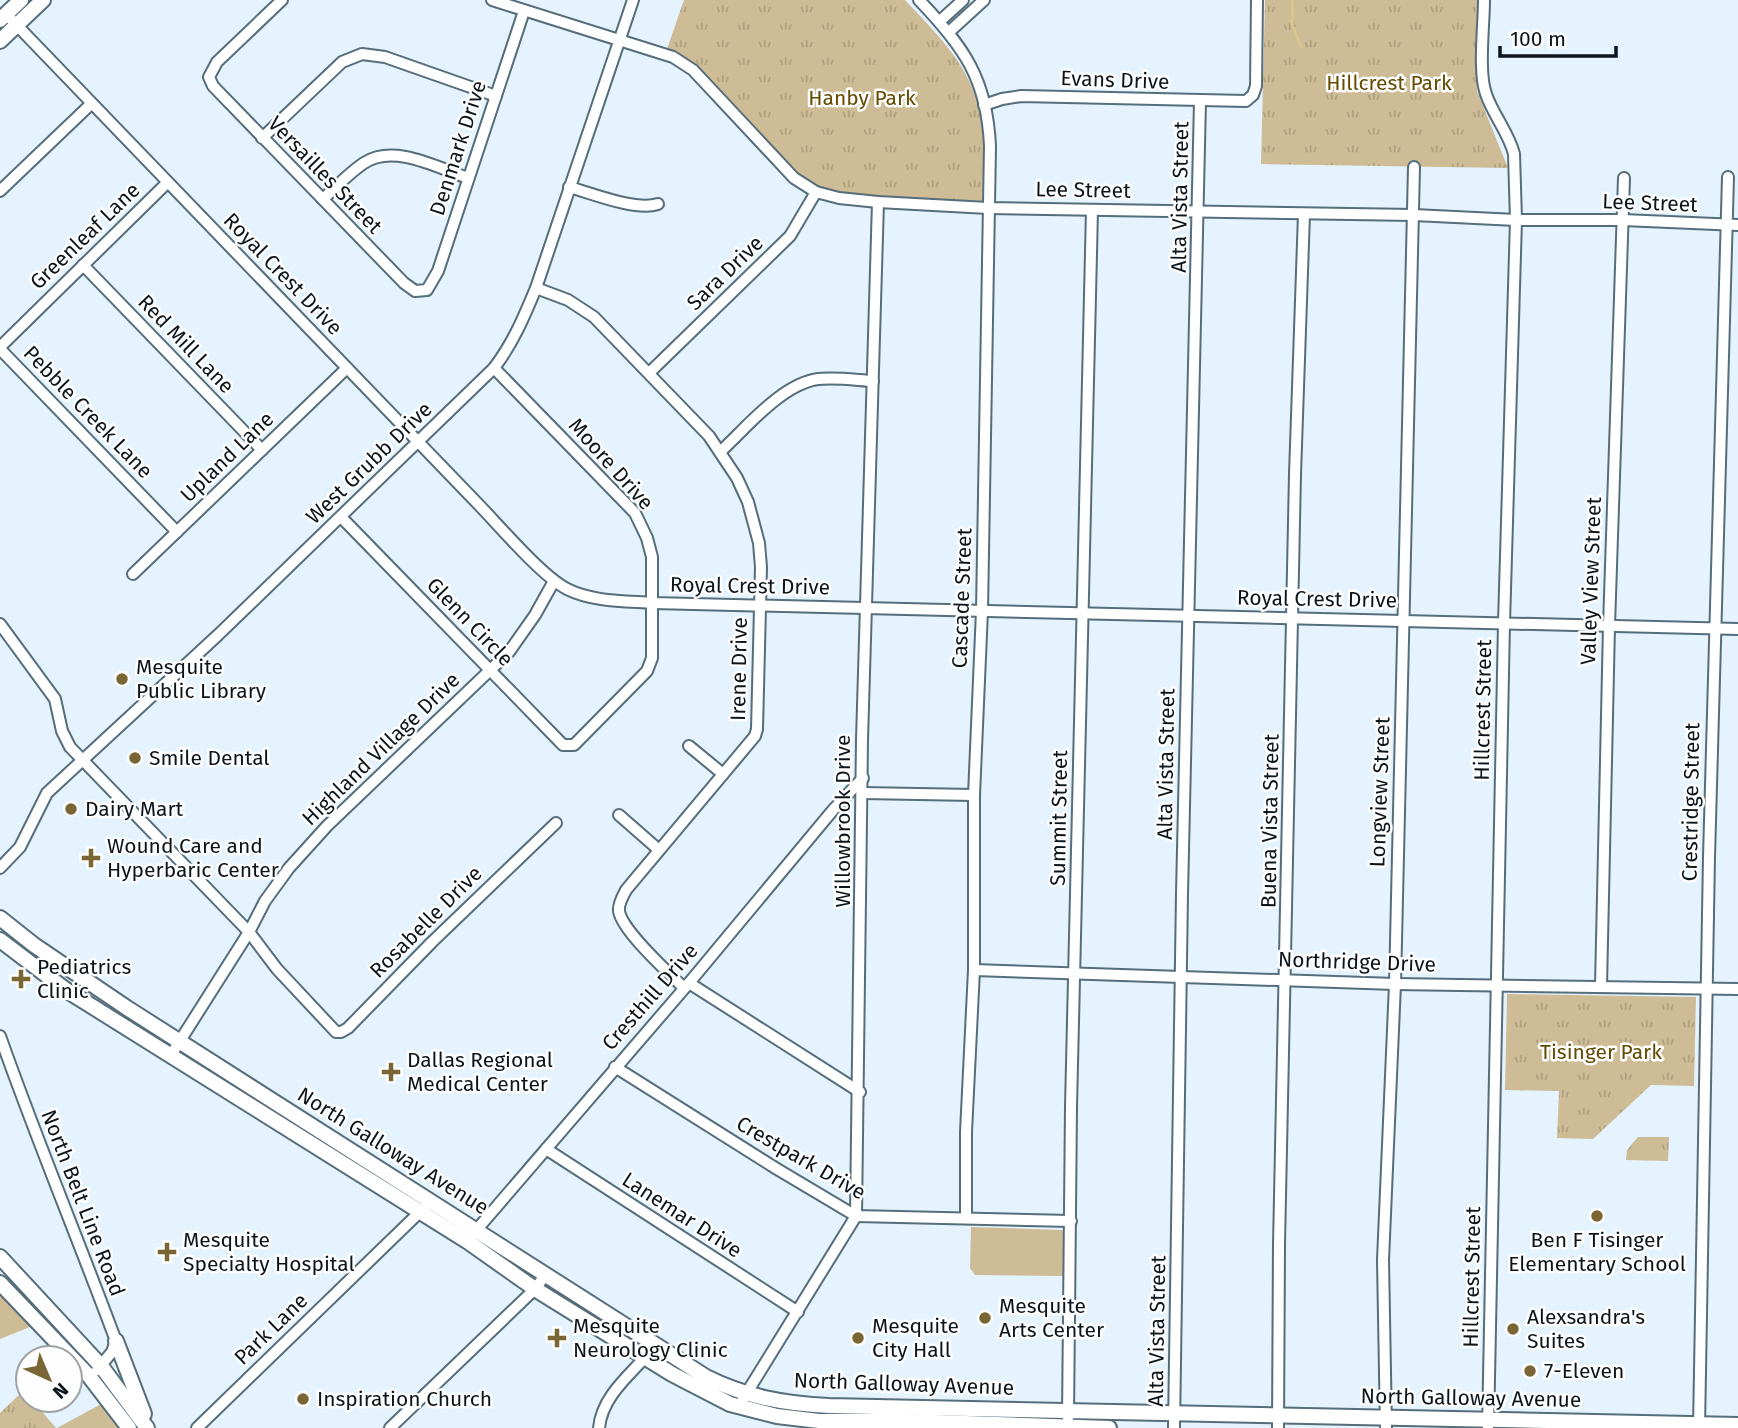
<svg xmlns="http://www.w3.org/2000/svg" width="1738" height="1428" font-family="'Fira Sans',sans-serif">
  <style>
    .grass { fill: #cdbc95 }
    .park { fill: url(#park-tufts) }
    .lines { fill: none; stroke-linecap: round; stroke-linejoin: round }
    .stream { stroke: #dfc68c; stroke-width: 2.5 }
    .minor-casing { stroke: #566d7b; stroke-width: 14 }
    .major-casing { stroke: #566d7b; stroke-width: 18 }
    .minor { stroke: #fff; stroke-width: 10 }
    .major { stroke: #fff; stroke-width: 14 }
    .poi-dot { fill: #7a6534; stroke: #fefefe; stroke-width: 2.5 }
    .labels { text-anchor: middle; stroke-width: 5; stroke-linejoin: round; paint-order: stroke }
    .street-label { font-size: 21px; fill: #0c151b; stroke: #fefefe }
    .park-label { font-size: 21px; fill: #644c00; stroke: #fefefe }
    .poi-label { font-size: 21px; fill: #0c151b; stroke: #fefefe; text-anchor: start }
  </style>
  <defs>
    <pattern id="park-tufts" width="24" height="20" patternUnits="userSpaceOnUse" patternTransform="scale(1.75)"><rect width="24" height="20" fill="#cdbc95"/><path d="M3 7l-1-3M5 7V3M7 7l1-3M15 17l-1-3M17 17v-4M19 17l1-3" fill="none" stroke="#afa180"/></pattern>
  </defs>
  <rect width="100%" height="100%" fill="#e4f3fd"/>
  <g class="grass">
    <path d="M971 1227 1062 1230 1065 1235 1063 1276 975 1275 970 1268Z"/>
    <path d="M0 1289 35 1325 0 1339Z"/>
    <path d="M103 1403 119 1428H57Z"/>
  </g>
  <g class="park">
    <path d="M684 0H905C933 30 966 61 977 102 986 133 983 169 982 201 938 199 873 203 831 192 819 189 809 181 799 174L695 67 666 52Z"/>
    <path d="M1265 0H1479L1477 91 1508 168 1261 164Z"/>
    <path d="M1507 994 1696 997 1694 1086 1651 1085 1593 1139 1557 1138 1559 1091 1505 1090Z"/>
    <path d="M1638 1137H1669L1668 1161 1626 1160 1627 1150Z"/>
    <path d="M24 1390 28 1395V1400H32L56 1428H0V1413Z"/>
  </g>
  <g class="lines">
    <path class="stream" d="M1292 0 1293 18 1291 22 1301 47"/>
    <g class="minor-casing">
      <g id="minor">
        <path d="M282 0 217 62 209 77 213 86 404 283 415 291 427 290 438 271 524 11"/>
        <path d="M492 0 673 57 693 70 794 178 816 192 839 198 878 202 988 208 1414 215 1516 220H1623L1738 225"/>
        <path d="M919 0C964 47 987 79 990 146L982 611 974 795V970L966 1132V1218"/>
        <path d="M1484 0C1484 25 1478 72 1486 94 1493 115 1509 133 1514 154L1516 220 1504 623 1488 1428"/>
        <path d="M6 14 480 506C502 529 542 576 567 589 593 602 625 601 653 603L1738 629"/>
        <path d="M940 21 963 0"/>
        <path d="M949 32 984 0"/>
        <path d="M984 105 1002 99 1021 96 1246 101 1253 95 1256 86 1257 0"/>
        <path d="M262 138 342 62 362 54 385 57 496 96"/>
        <path d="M569 187C594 194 635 211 658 204"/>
        <path d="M0 191 91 104"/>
        <path d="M323 199C336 187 349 173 364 163 394 143 438 168 468 178"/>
        <path d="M83 265 262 450"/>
        <path d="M536 288 568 300 594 317 709 436 737 478 748 502 759 543 761 567 757 729 755 736 626 890C623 896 618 904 619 911 622 931 669 973 684 988"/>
        <path d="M0 347 167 183"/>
        <path d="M0 349 177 532"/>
        <path d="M649 373 790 236 816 192"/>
        <path d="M721 451C747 427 782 384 818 379 835 377 856 380 873 381"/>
        <path d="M341 517 563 745H574L647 671 652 658V557L647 538 635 513 494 368"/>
        <path d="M133 574 347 368"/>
        <path d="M0 624 55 699 62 731 70 747 249 932 277 969 336 1032H341L348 1028 432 942 556 823"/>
        <path d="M689 746 723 774"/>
        <path d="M862 793 974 795"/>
        <path d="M619 815 659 850"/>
        <path d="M0 868 20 847 47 793 218 635 494 368C513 343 524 317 536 288L633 0"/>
        <path d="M974 970 1395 984 1738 989"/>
        <path d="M689 983 860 1092"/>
        <path d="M1601 986 1609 626 1624 178"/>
        <path d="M0 1036C36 1138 78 1239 116 1341L112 1352 97 1370"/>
        <path d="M171 1055 249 932 265 901 289 868 327 826 509 652 535 615 554 581"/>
        <path d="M615 1067 777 1169 856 1216 1071 1221"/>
        <path d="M546 1149 798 1312"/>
        <path d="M473 1234 689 983 833 810 863 778"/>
        <path d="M743 1399 856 1216 862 740 878 202"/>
        <path d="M1068 1418 1071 1107 1092 210"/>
        <path d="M197 1428 424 1208"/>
        <path d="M390 1428 535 1289 546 1274"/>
        <path d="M599 1428C602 1396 630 1375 650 1352"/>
        <path d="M1174 1428 1182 894 1200 101"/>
        <path d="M1278 1428 1279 1245 1295 474 1304 214"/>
        <path d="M1386 1428 1383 1260 1395 984 1414 167"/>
        <path d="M1699 1428 1709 857 1728 177"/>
      </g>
    </g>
    <g class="major-casing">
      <g id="major">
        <path d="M0 20 21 0"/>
        <path d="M0 41 43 0"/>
        <path d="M0 918 34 945 127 1008 706 1377C746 1397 785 1404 829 1406L1738 1425"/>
        <path d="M0 940 66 990 467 1241 535 1289 672 1374 730 1404 777 1416 819 1421H905L1109 1428"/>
        <path d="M0 1257 101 1366 147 1428"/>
        <path d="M0 1283 89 1376 129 1428"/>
        <path d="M116 1341 144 1414"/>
      </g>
    </g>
    <use href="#minor" class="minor"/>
    <use href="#major" class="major"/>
  </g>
  <g class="poi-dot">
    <circle cx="122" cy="679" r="7"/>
    <circle cx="135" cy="758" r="7"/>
    <circle cx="71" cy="809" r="7"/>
    <path d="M87.5 847.5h7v7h7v7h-7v7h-7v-7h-7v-7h7z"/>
    <path d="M17.5 968.5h7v7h7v7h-7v7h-7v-7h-7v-7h7z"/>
    <path d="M387.5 1061.5h7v7h7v7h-7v7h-7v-7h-7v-7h7z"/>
    <circle cx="1597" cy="1216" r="7"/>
    <path d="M163.5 1241.5h7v7h7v7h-7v7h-7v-7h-7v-7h7z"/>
    <circle cx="985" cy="1318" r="7"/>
    <circle cx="1513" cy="1329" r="7"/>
    <path d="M553.5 1327.5h7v7h7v7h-7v7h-7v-7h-7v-7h7z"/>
    <circle cx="858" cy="1338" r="7"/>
    <circle cx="1530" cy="1371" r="7"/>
    <circle cx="303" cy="1399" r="7"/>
  </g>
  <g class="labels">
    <g class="street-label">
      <text transform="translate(1115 80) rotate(2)" y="7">Evans Drive</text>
      <text transform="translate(458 148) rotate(-72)" y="7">Denmark Drive</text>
      <text transform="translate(325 175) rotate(46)" y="7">Versailles Street</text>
      <text transform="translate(1083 190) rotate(1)" y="7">Lee Street</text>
      <text transform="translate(1180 197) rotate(-89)" y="7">Alta Vista Street</text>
      <text transform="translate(1650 203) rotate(2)" y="7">Lee Street</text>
      <text transform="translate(85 236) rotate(-44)" y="7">Greenleaf Lane</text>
      <text transform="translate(725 273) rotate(-44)" y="7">Sara Drive</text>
      <text transform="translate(283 274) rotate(46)" y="7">Royal Crest Drive</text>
      <text transform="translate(186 344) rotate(46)" y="7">Red Mill Lane</text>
      <text transform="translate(88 412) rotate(46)" y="7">Pebble Creek Lane</text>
      <text transform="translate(227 457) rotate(-44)" y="7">Upland Lane</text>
      <text transform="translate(369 463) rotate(-44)" y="7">West Grubb Drive</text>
      <text transform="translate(611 464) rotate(48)" y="7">Moore Drive</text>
      <text transform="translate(1591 581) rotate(-88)" y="7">Valley View Street</text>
      <text transform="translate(750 586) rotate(1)" y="7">Royal Crest Drive</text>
      <text transform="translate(962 598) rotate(-88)" y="7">Cascade Street</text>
      <text transform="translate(1317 599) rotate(1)" y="7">Royal Crest Drive</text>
      <text transform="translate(470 622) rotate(46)" y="7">Glenn Circle</text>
      <text transform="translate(739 669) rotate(-89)" y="7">Irene Drive</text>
      <text transform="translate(1483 710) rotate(-89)" y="7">Hillcrest Street</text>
      <text transform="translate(381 749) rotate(-44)" y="7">Highland Village Drive</text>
      <text transform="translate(1166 764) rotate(-89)" y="7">Alta Vista Street</text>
      <text transform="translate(1380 792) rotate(-88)" y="7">Longview Street</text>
      <text transform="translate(1691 802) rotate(-89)" y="7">Crestridge Street</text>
      <text transform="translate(1059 818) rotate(-89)" y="7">Summit Street</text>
      <text transform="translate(843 821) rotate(-90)" y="7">Willowbrook Drive</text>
      <text transform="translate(1270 821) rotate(-89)" y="7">Buena Vista Street</text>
      <text transform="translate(426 922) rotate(-45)" y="7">Rosabelle Drive</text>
      <text transform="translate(1357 962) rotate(2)" y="7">Northridge Drive</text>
      <text transform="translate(650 997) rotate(-49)" y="7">Cresthill Drive</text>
      <text transform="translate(393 1151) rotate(32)" y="7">North Galloway Avenue</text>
      <text transform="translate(801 1158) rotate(30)" y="7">Crestpark Drive</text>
      <text transform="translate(83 1203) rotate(69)" y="7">North Belt Line Road</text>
      <text transform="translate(682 1215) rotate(33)" y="7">Lanemar Drive</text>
      <text transform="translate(1472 1277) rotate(-89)" y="7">Hillcrest Street</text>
      <text transform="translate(271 1329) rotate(-44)" y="7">Park Lane</text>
      <text transform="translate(1157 1331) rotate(-89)" y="7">Alta Vista Street</text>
      <text transform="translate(904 1384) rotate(2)" y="7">North Galloway Avenue</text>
      <text transform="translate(1471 1398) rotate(1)" y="7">North Galloway Avenue</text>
    </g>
    <g class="park-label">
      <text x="1389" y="90">Hillcrest Park</text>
      <text x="862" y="105">Hanby Park</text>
      <text x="1601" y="1059">Tisinger Park</text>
    </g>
    <g class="poi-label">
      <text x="136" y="674">Mesquite<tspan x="136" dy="24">Public Library</tspan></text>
      <text x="149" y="765">Smile Dental</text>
      <text x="85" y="816">Dairy Mart</text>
      <text x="107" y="853">Wound Care and<tspan x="107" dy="24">Hyperbaric Center</tspan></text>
      <text x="37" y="974">Pediatrics<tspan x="37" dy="24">Clinic</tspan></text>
      <text x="407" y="1067">Dallas Regional<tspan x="407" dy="24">Medical Center</tspan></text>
      <text x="183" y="1247">Mesquite<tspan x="183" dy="24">Specialty Hospital</tspan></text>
      <text x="1597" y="1247" text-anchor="middle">Ben F Tisinger<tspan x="1597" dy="24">Elementary School</tspan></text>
      <text x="999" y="1313">Mesquite<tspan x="999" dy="24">Arts Center</tspan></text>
      <text x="1527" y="1324">Alexsandra's<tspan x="1527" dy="24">Suites</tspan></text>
      <text x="573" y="1333">Mesquite<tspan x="573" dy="24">Neurology Clinic</tspan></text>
      <text x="872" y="1333">Mesquite<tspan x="872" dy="24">City Hall</tspan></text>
      <text x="1544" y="1378">7-Eleven</text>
      <text x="317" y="1406">Inspiration Church</text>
    </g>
  </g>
  <g transform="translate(49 1379) rotate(136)"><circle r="33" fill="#fefefe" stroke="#9da1a3" stroke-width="2"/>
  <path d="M0-5L12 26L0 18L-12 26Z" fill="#7a6534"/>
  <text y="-10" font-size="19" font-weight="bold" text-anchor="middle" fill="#0c151b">N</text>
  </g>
  <path d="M1500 46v10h116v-10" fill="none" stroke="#0c151b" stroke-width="3.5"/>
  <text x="1510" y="46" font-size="21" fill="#0c151b" stroke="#fefefe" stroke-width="5" paint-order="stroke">100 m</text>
</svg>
